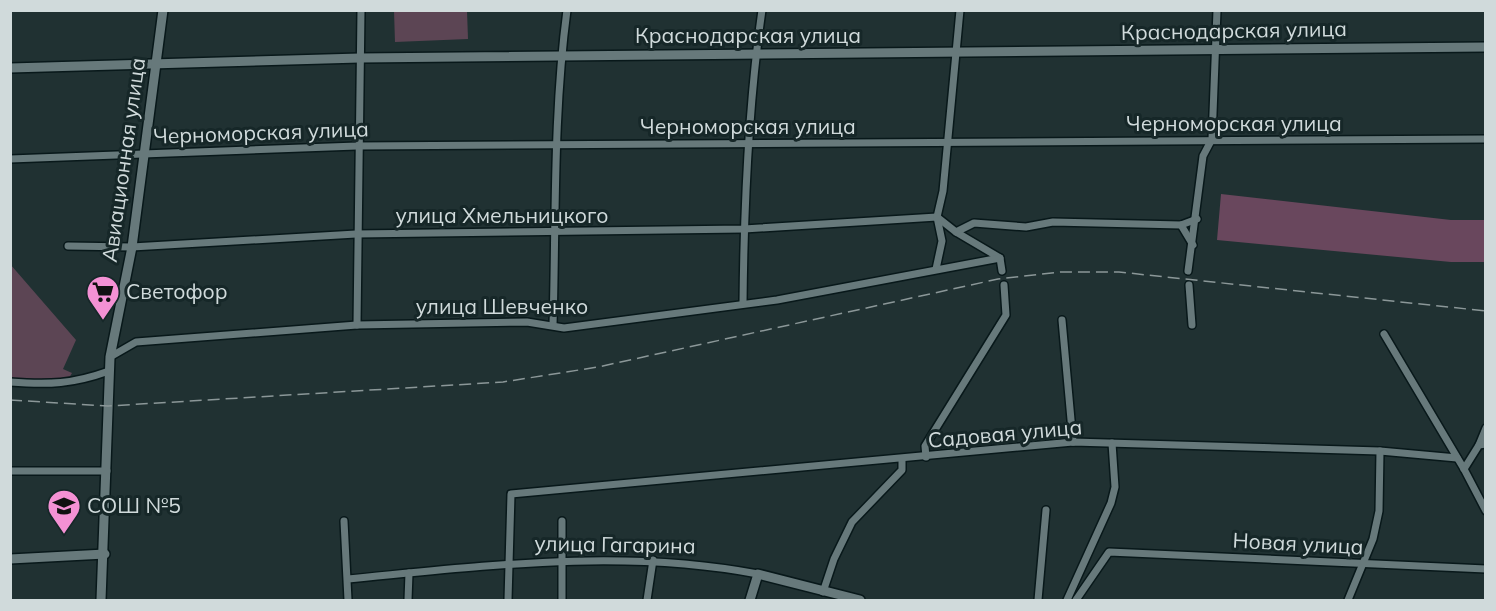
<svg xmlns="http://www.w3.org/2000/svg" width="1496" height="611" font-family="Mulish,sans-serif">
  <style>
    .green { fill: #5c4554 }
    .forest { fill: #69475d }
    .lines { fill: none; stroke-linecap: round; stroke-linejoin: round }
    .street-casing { stroke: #08181a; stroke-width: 10 }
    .secondary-casing { stroke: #08181a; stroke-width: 12 }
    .street { stroke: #67797b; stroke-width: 7 }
    .secondary { stroke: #67797b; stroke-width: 9 }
    .rail { stroke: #8b9798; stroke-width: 1.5; stroke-dasharray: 12 6; stroke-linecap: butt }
    .labels { text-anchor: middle; stroke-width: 6; stroke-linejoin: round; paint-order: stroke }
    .street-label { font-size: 21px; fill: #d0dadb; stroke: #162728 }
    .poi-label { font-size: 21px; fill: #d0dadb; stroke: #162728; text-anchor: start }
  </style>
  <rect width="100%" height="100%" fill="#203132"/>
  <g class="green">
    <path d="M394 11H467L468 39 395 42Z"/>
    <path d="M10 264 76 340 63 369 72 373 69 378 48 381 11 378Z"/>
  </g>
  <path class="forest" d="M1221 194 1451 220H1485V262H1451L1217 240Z"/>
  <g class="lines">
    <g class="street-casing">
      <g id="street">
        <path d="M10 159 357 146 1486 139"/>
        <path d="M1181 225 1193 245"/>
        <path d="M956 232 974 223 1026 227 1053 222 1181 225 1197 219"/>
        <path d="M68 246 132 247 356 234 744 229 937 217 956 232 1000 258 1002 271"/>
        <path d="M936 269 942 241 937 217 943 191 960 10"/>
        <path d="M1188 271 1203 156 1212 139 1217 10"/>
        <path d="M1189 285 1192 325"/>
        <path d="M743 303C744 205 748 107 762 10"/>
        <path d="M1062 320 1073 442"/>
        <path d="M357 325 361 10"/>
        <path d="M553 325C556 220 553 115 567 10"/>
        <path d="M1384 334 1464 469 1486 511"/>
        <path d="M110 357 136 342 357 325 527 322 564 328 777 300 1000 258"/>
        <path d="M10 382C49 385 73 384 109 371"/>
        <path d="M1479 445 1486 428"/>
        <path d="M926 457 925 446 1006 315 1004 285"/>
        <path d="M1464 469 1479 445 1486 444"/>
        <path d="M10 471H107"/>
        <path d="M344 521 348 600"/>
        <path d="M562 521V600"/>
        <path d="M348 579C485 566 621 548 758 574"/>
        <path d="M823 592 834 559 852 522 902 470V460"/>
        <path d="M408 600 409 573"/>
        <path d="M508 600 511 494 1073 442 1380 451 1457 458"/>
        <path d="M647 600 653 560"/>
        <path d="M1038 600 1046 510"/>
        <path d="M1067 600 1111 503 1115 487 1112 443"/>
        <path d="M1076 600 1109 552 1486 569"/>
        <path d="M1348 600 1373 539 1379 511 1380 451"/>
      </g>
    </g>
    <g class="secondary-casing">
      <g id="secondary">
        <path d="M10 68 360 58 1486 47"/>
        <path d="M10 559 105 554"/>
        <path d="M101 600 110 357 132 247 163 10"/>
        <path d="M750 600 758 574 860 600"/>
      </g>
    </g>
    <use href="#street" class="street"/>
    <use href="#secondary" class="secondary"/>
    <path class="rail" d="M10 400 108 406 503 382 598 367 998 279 1060 272H1119L1486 311"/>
  </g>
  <defs>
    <g id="supermarket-pin" transform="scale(1.725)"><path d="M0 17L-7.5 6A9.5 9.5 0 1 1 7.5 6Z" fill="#f491d4" stroke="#162728"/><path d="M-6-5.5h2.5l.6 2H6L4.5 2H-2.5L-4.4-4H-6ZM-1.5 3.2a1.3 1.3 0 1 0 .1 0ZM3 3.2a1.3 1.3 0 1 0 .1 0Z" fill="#111"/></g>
    <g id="school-pin" transform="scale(1.725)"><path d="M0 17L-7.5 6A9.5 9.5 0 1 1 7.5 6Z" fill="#f491d4" stroke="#162728"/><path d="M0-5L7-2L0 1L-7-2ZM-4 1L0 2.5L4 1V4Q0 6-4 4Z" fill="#111"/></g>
  </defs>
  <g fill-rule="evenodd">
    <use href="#supermarket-pin" x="103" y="292"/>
    <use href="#school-pin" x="64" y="506"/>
  </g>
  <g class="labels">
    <g class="street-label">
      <text transform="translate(1234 31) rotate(-1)" y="7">Краснодарская улица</text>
      <text x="748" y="43">Краснодарская улица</text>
      <text x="1234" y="131">Черноморская улица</text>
      <text x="748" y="134">Черноморская улица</text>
      <text transform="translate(261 133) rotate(-2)" y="7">Черноморская улица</text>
      <text transform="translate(124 160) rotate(-82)" y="7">Авиационная улица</text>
      <text x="502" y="223">улица Хмельницкого</text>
      <text x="502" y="314">улица Шевченко</text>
      <text transform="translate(1005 434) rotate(-5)" y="7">Садовая улица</text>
      <text transform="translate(1298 544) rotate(3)" y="7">Новая улица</text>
      <text transform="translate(615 545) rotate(1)" y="7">улица Гагарина</text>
    </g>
    <g class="poi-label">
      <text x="126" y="299">Светофор</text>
      <text x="87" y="513">СОШ №5</text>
    </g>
  </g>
  <rect width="1496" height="611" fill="none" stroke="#d0dadb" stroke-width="24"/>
</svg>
